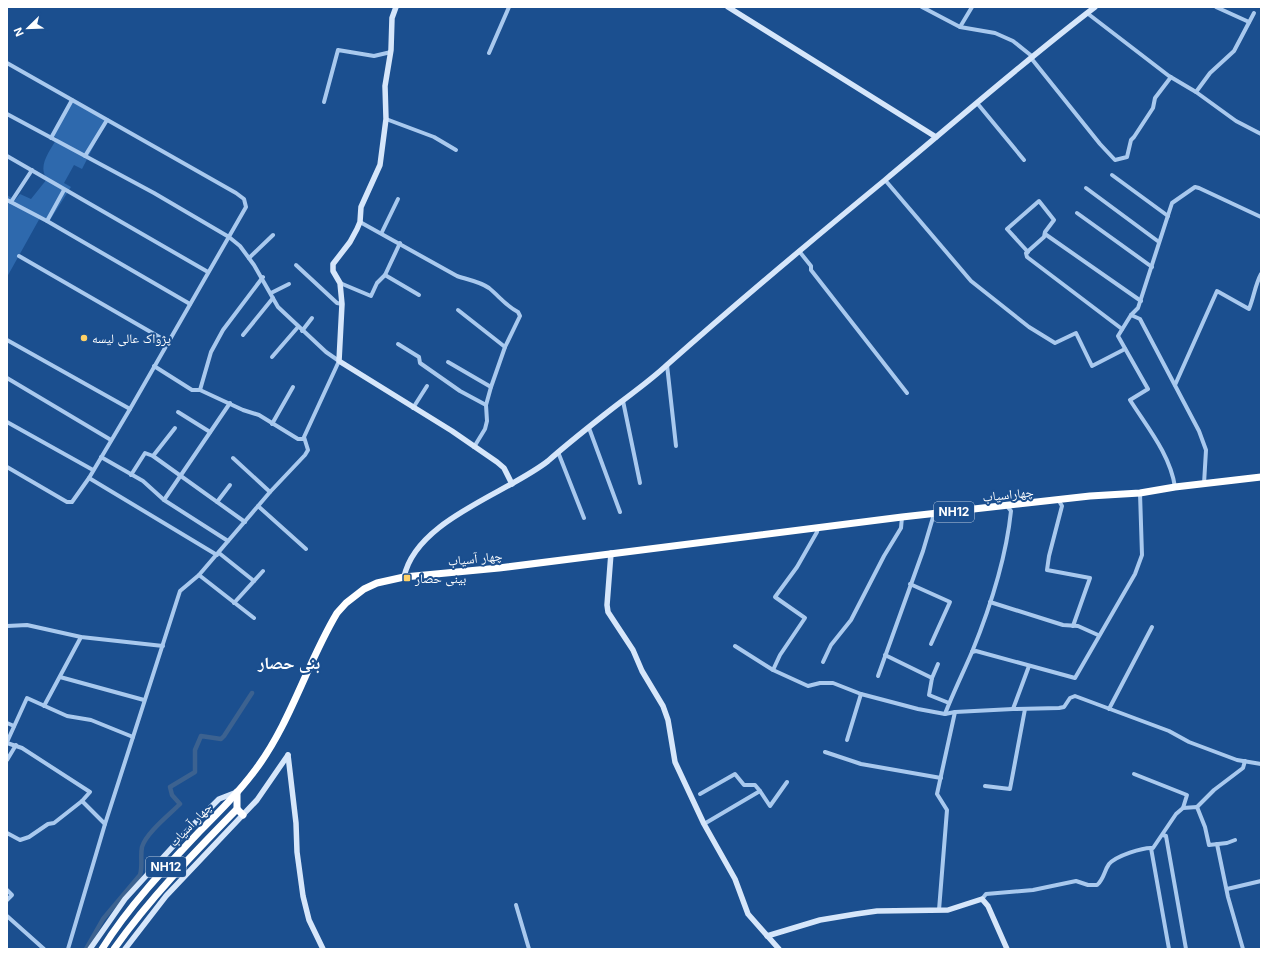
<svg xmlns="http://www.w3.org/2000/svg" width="1268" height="956" font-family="Inter,'Noto Naskh Arabic',sans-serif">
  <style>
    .green { fill: #2e69ad }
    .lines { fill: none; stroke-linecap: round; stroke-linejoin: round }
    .canal { stroke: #3c6290; stroke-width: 4.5 }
    .street { stroke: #a9c9ee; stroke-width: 4 }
    .secondary { stroke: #d6e6fa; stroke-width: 5.5 }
    .highway { stroke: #fff; stroke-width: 7 }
    .poi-dot { fill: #ffd166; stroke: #1b4f8f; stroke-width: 1.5 }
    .labels { text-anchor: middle; stroke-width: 4; stroke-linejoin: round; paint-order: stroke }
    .shield { fill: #1b4f8f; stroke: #bbcadd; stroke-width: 1 }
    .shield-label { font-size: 12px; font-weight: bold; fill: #fff }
    .poi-label { font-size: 13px; fill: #fff; stroke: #1b4f8f; text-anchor: start }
    .street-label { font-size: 13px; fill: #fff; stroke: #1b4f8f }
    .district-label { font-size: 17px; font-weight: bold; fill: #fff; stroke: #1b4f8f }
  </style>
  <rect width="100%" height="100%" fill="#1b4f8f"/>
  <path class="green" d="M72 100 107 120 82 169 74 165 64 183 71 187 50 220 41 216 7 277V195L15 200 20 194 31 199 47 179C37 166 50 151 57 138L51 135Z"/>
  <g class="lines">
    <path class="canal" d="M86 949 103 919 140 875C143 866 140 857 142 847 146 833 170 814 180 804L172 795 170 787 195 772V750L201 736 221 739 224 736 252 693"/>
    <g class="street">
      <path d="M922 7 960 27 995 33 1013 41 1033 57"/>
      <path d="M1216 7 1249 22"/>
      <path d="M1087 13 1169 76 1196 92 1236 121 1261 134"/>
      <path d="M960 27 972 7"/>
      <path d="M489 53 509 7"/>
      <path d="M1031 58 1100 144 1115 160 1127 157 1131 140 1134 137 1153 108 1155 98 1171 77"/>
      <path d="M7 63 236 193 244 199 246 207 130 409 89 478 72 502H67L7 467"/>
      <path d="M1196 92 1210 73 1234 51 1254 13"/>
      <path d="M324 102 338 50 374 56 391 52"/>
      <path d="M977 103 1024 160"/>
      <path d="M7 114 154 193 229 237 240 246 254 265 278 307 326 352 339 361 304 437 308 450 305 455 270 492 199 575 180 591 105 824 68 949"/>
      <path d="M386 119 434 137 456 150"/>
      <path d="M51 138 72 100"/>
      <path d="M7 156 208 272"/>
      <path d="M85 156 107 120"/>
      <path d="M1112 175 1168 216"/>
      <path d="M885 180 971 281 1029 327 1055 343 1076 333 1092 366 1125 349"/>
      <path d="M1086 188 1159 242"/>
      <path d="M7 200 47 221 190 304"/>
      <path d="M11 202 32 170"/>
      <path d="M1077 213 1152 267"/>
      <path d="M47 221 64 190"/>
      <path d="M360 222 457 276C468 280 479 281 489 288 499 296 506 306 518 312L520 316 505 347 491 387 486 405 487 421 485 429 474 447"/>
      <path d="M382 232 398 199"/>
      <path d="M1045 234 1141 301"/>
      <path d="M799 251 811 266V270L907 393"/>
      <path d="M1028 252 1007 229 1039 201 1054 220 1045 232 1044 237 1026 253 1027 257 1122 329"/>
      <path d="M19 256 168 342"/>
      <path d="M249 258 273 235"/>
      <path d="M296 265 337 303 342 304"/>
      <path d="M385 275 419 295"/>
      <path d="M340 283 371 296 377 283 385 275 400 243"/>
      <path d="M271 293 289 284"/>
      <path d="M458 310 505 347"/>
      <path d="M1131 315 1140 319 1199 431 1206 450 1204 484"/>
      <path d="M302 331 312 318"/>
      <path d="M243 335 273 298"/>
      <path d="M7 340 130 409"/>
      <path d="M398 344 419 357 420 363 460 391 486 405"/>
      <path d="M272 357 298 327"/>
      <path d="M448 362 491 387"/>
      <path d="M667 365 676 446"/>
      <path d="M154 366 192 390H200L243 410 259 415 298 439H304"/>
      <path d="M7 378 111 440"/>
      <path d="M1175 385 1217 291 1249 309C1254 297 1255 285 1261 274"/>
      <path d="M200 390 211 352 223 330 263 277"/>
      <path d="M623 401 640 483"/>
      <path d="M413 408 427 386"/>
      <path d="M178 412 210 432"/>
      <path d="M7 422 93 470"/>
      <path d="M272 424 293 387"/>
      <path d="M589 428 620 512"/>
      <path d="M558 452 584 518"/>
      <path d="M153 456 175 428"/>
      <path d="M101 457 143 481 164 500 228 541"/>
      <path d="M233 458 270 492"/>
      <path d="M131 475 145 453 153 456 245 522"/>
      <path d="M89 478 217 555"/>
      <path d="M1175 487C1170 454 1147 427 1130 400L1148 389 1118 336 1131 315 1138 308 1172 203 1195 187 1199 188 1261 217"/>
      <path d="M164 500 230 403"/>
      <path d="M1059 501 1062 506 1049 556 1047 570 1090 578 1073 626"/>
      <path d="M217 502 230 485"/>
      <path d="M258 506 306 549"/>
      <path d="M219 553 254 581"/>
      <path d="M199 575 254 618"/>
      <path d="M910 584 950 602 931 644"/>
      <path d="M990 602 1063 625 1078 626 1098 635"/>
      <path d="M234 603 263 571"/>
      <path d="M7 626 27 625 81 637 163 646"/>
      <path d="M735 646 773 670 808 686 820 683H833L861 694 918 709 945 714 955 712 1013 709 1059 708 1064 707 1070 698 1075 696 1169 731 1189 742 1237 760 1261 764"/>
      <path d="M972 652 976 651 1075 678 1135 574 1142 555 1140 493"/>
      <path d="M885 655 932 678"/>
      <path d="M823 662 831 645 851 620 884 556 901 528 902 517"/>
      <path d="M938 664 932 678 929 695 949 703"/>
      <path d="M773 670 780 655 805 618 775 597 797 567 817 532 818 527"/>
      <path d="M878 676 923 551 934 514"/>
      <path d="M60 677 144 700"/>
      <path d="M44 706 81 637"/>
      <path d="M1013 709 1029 666"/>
      <path d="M1109 709 1152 627"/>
      <path d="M945 714C953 693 963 673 972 652 990 608 1006 559 1011 511L1007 506"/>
      <path d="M7 723 14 726"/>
      <path d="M847 740 861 694"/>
      <path d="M7 742 27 698 67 716 91 720 133 737"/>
      <path d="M7 743 22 748 90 792 82 801 54 823 48 824 29 837 20 840 7 833"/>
      <path d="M825 752 861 764 941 778"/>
      <path d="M7 760 16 745"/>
      <path d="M1134 774 1187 795 1183 808"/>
      <path d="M985 786 1010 789 1025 709"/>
      <path d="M700 794 735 774 744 785H755L760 791"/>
      <path d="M82 801 105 824"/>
      <path d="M1197 807 1214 790 1243 768 1245 761"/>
      <path d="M704 824 760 791 770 806 787 782"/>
      <path d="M1163 835 1166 836 1186 949"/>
      <path d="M1217 844 1228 897 1243 949"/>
      <path d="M1151 848 1169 949"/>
      <path d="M1227 889 1261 881"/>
      <path d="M7 890 12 895 7 900"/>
      <path d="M982 899 986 894 1033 890 1076 881 1088 885H1097C1104 879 1104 871 1109 864 1116 856 1143 847 1153 848L1176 814 1183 808 1197 807 1205 827 1209 845 1227 843 1235 840"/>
      <path d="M516 905 529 949"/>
      <path d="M939 910 947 810 937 794 955 712"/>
      <path d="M7 916 44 949"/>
    </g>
    <g class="secondary">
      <path d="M396 7 392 18 391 50 385 86 386 119 380 165 361 207 360 222 357 229 350 242 333 264V271L340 283 342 304 339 361 452 431 497 462 504 468 512 484"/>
      <path d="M728 7 936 137"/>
      <path d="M611 553 607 605 608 612 633 650 642 671 663 706 668 720 675 762 704 824 735 879 748 914 779 949"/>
      <path d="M404 577C416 520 506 494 548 461 566 445 585 430 604 415 625 398 648 383 668 364 739 301 812 240 885 180 955 122 1023 62 1095 7"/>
      <path d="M288 755 296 823 297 852 303 896 309 920 323 949"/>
      <path d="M767 936 820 920 856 914 877 911 948 910 982 899 988 906 1007 949"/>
      <path d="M90 949 125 899 188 830 219 799 237 792"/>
      <path d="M125 949 166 896 257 800 288 755"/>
    </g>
    <g class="highway">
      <path d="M237 809 243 815"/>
      <path d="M102 949C129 906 164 869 199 832 219 812 239 792 256 769 291 722 307 663 337 613L346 603 364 589 377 583 404 577 499 568 902 517 1090 496 1140 493 1175 487 1261 477"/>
      <path d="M114 949C150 898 193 854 237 809V792"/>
    </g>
  </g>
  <g class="poi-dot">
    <circle cx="84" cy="338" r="4"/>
    <rect x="403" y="574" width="8" height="8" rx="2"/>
  </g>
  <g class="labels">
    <g class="shield">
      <rect x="934" y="502" width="40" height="20" rx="3"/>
      <rect x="146" y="857" width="40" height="20" rx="3"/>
    </g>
    <g class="shield-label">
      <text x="954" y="516">NH12</text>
      <text x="166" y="871">NH12</text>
    </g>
    <g class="poi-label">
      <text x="92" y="343">پژواک عالی لیسه</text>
      <text x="415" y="583">بینی حصار</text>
    </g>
    <g class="street-label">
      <text transform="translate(1008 494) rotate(-6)" y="5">چهاراسیاب</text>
      <text transform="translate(475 558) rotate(-6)" y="5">چهار آسیاب</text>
      <text transform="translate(190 824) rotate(-46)" y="5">چهار آسیاب</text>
    </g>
    <g class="district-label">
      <text x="289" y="669">بنی حصار</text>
    </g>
  </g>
  <rect width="1268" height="956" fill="none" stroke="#ffffff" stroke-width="16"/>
  <g transform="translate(28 28) rotate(247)" stroke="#1b4f8f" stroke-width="3" paint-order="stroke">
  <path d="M0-3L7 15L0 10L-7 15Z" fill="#ffffff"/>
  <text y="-6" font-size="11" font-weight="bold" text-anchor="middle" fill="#ffffff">N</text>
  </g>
</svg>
